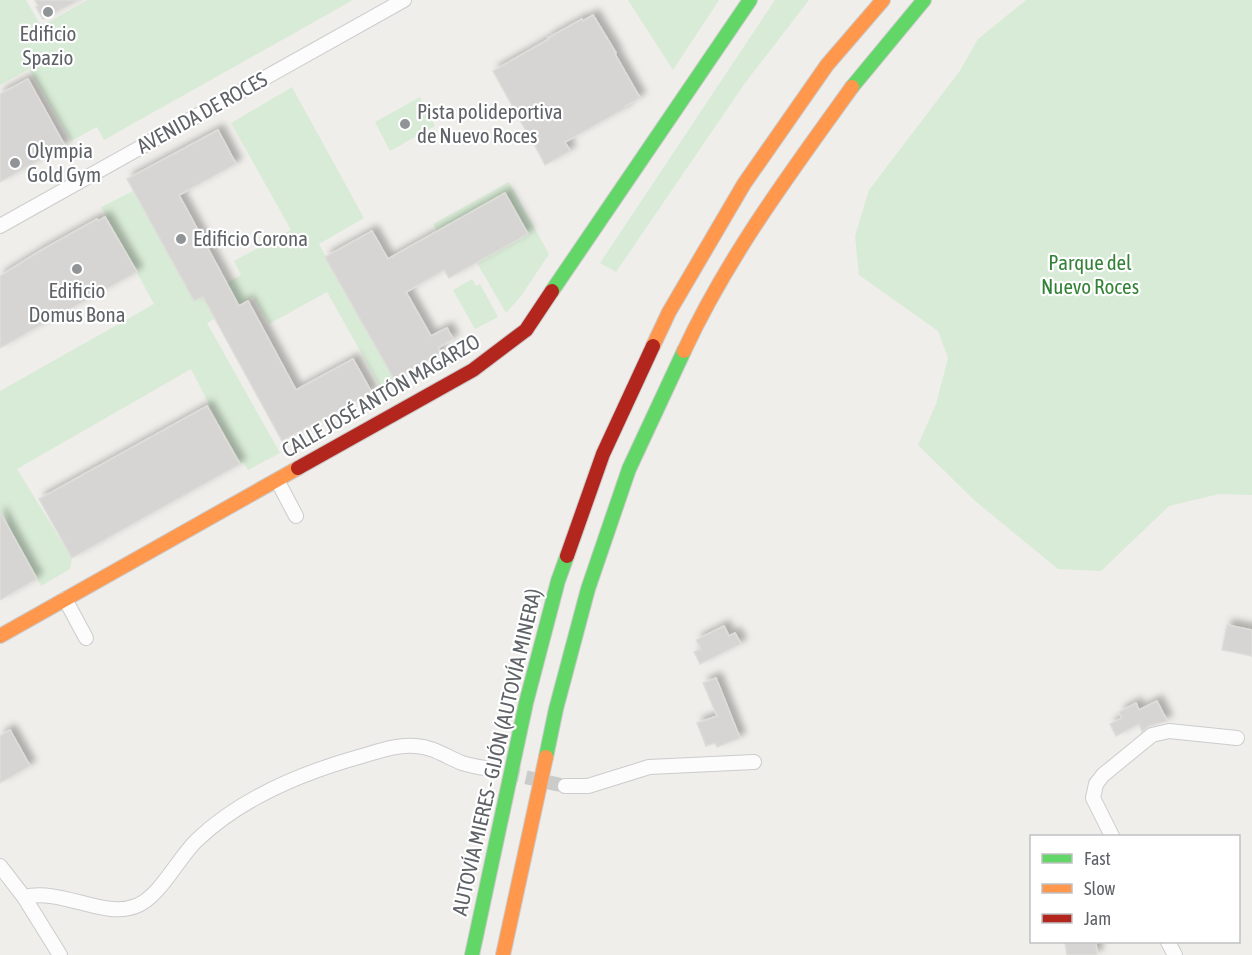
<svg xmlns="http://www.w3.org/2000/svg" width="1252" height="955" font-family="'Asap Condensed',sans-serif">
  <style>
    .green { fill: #d8ebd6 }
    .building { fill: #d6d5d3; stroke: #deddd9; stroke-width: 1.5; filter: url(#shadow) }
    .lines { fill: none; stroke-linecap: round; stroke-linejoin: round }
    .street-tunnel { stroke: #cbcbca; stroke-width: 14; stroke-dasharray: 14 7; stroke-linecap: butt }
    .street-casing { stroke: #cbcccc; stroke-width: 16 }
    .fast-casing { stroke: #cacacb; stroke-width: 16 }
    .slow-casing { stroke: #cacacb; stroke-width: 16 }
    .jam-casing { stroke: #cacacb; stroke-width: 16 }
    .street { stroke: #fdfcfc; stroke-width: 14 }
    .fast { stroke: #63d668; stroke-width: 14 }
    .slow { stroke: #ff974d; stroke-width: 14 }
    .jam { stroke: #b3261e; stroke-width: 14 }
    .poi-dot { fill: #919496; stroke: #fff; stroke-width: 2 }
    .labels { text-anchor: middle; stroke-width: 4.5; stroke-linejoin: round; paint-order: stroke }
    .poi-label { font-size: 21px; fill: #5f6368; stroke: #fff; text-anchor: start }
    .street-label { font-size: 21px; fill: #5f6368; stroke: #fff }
    .park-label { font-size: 21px; fill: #348238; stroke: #fff }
  </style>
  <defs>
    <filter id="shadow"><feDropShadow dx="5.5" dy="-5.5" stdDeviation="3" flood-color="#0004"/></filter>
  </defs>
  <rect width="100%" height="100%" fill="#efeeea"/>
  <g class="green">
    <path d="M0 0H26L41 26 88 0H353L104 140 97 127 71 141 29 69 0 85Z"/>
    <path d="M628 0H719L673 70Z"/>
    <path d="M775 0H809L745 83 616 272 600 263Z"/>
    <path d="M1026 0H1252V495L1219 494 1169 506 1101 571 1058 569 974 500 918 445 936 404 948 358 938 331 859 275 855 236 869 190 959 72 978 39Z"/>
    <path d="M292 87 364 218 319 244 394 379 381 388 327 292 269 324 253 297 207 323 280 453 248 470 243 462 240 464 191 369 17 469 72 558 70 569 41 586 0 512V391L154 304 101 207 133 191 194 301 241 275 234 261 291 230 231 123Z"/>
    <path d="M420 97 435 126 390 151 375 122Z"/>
    <path d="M509 182 549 254 521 296 506 313 477 263 528 234 505 193 437 231 433 224Z"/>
    <path d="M472 279 476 286 480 284 498 317 475 329 453 290Z"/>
  </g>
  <g class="building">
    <path d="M35 0H79L43 19 36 7 38 6Z"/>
    <path d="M593 15 616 53 615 54 640 98 625 106 626 108 565 142 570 151 545 165 534 144 532 145 524 131H526L493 71 549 39 548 38 582 19 583 21Z"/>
    <path d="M28 79 65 146 0 182V94Z"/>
    <path d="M218 130 236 164 179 195 239 306 248 301 296 390 353 359 372 393 282 441 203 297 194 301 127 179Z"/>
    <path d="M505 193 528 234 449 278 444 270 406 292 431 336 447 328 453 339 438 348 441 353 394 379 325 257 372 231 388 259Z"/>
    <path d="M105 217 137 272 0 348V276L40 251 97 219 98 221Z"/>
    <path d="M207 406 240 464 72 558 39 499Z"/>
    <path d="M0 512 37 579 0 600Z"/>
    <path d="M1227 625 1252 630V656L1222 650Z"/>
    <path d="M724 626 729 636 735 633 741 644 700 664 694 652 701 649 696 640Z"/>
    <path d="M716 678 740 738 717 747 715 743 706 746 697 723 717 716 703 683Z"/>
    <path d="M1157 701 1167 721 1149 726 1142 732 1139 724 1116 736 1110 724 1122 718 1119 712 1136 703 1139 710Z"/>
    <path d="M10 730 30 766 0 783V736Z"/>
    <path d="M1065 942H1096L1097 955H1067Z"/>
  </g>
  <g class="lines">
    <path class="street-tunnel" d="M485 768 565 786"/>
    <g class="street-casing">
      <g id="street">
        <path d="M0 226 404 0"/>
        <path d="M277 480 296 516"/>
        <path d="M65 599 86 638"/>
        <path d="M565 786H588L649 767 754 762"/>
        <path d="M1112 836 1093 798 1096 784 1103 775 1152 735 1169 731 1237 738"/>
        <path d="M0 866 24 897 60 955"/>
        <path d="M24 897C63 888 103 919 136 906 160 897 178 858 197 840 242 797 304 772 362 756 379 751 398 744 416 746 433 747 447 757 462 763 469 765 477 767 485 768"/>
        <path d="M1168 942 1175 955"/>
      </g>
    </g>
    <g class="fast-casing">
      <g id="fast">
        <path d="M852 87 924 0"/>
        <path d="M552 291 750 0"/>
        <path d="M546 757 556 709 588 589 629 469 684 351"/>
        <path d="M472 955 526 703 558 581 567 556"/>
      </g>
    </g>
    <g class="slow-casing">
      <g id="slow">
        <path d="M653 346 669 312 744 184 827 65 883 0"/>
        <path d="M684 351C728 256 791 172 852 87"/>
        <path d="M0 636 298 468"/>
        <path d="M503 955 546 757"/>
      </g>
    </g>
    <g class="jam-casing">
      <g id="jam">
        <path d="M298 468 473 370 526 330 552 291"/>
        <path d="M567 556 603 454 653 346"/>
      </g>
    </g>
    <use href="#street" class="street"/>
    <use href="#fast" class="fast"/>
    <use href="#slow" class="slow"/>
    <use href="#jam" class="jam"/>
  </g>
  <g class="poi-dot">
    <circle cx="48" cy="12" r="6"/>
    <circle cx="405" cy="124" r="6"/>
    <circle cx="15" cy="163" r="6"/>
    <circle cx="181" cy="239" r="6"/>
    <circle cx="77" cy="269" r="6"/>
  </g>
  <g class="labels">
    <g class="poi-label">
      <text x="48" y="41" text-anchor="middle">Edificio<tspan x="48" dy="24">Spazio</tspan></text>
      <text x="417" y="119">Pista polideportiva<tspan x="417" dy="24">de Nuevo Roces</tspan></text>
      <text x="27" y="158">Olympia<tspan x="27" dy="24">Gold Gym</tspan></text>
      <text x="193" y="246">Edificio Corona</text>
      <text x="77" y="298" text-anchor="middle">Edificio<tspan x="77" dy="24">Domus Bona</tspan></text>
    </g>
    <g class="street-label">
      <text transform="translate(202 113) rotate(-29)" y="7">AVENIDA DE ROCES</text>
      <text transform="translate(381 396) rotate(-30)" y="7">CALLE JOSÉ ANTÓN MAGARZO</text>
      <text transform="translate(497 752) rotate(-77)" y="7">AUTOVÍA MIERES - GIJÓN (AUTOVÍA MINERA)</text>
    </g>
    <g class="park-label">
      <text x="1090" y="270">Parque del<tspan x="1090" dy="24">Nuevo Roces</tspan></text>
    </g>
  </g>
  <rect x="1030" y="835" width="210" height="108" fill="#ffffff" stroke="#bfc1c3" stroke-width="1.5"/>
  <rect x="1042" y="854" width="30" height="9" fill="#63d668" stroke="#bfc1c3" stroke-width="1.5"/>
  <text x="1084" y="865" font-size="18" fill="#5f6368">Fast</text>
  <rect x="1042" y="884" width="30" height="9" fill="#ff974d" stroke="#bfc1c3" stroke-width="1.5"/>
  <text x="1084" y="895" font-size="18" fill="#5f6368">Slow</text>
  <rect x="1042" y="914" width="30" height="9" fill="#b3261e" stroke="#bfc1c3" stroke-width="1.5"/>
  <text x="1084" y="925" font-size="18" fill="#5f6368">Jam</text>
</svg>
